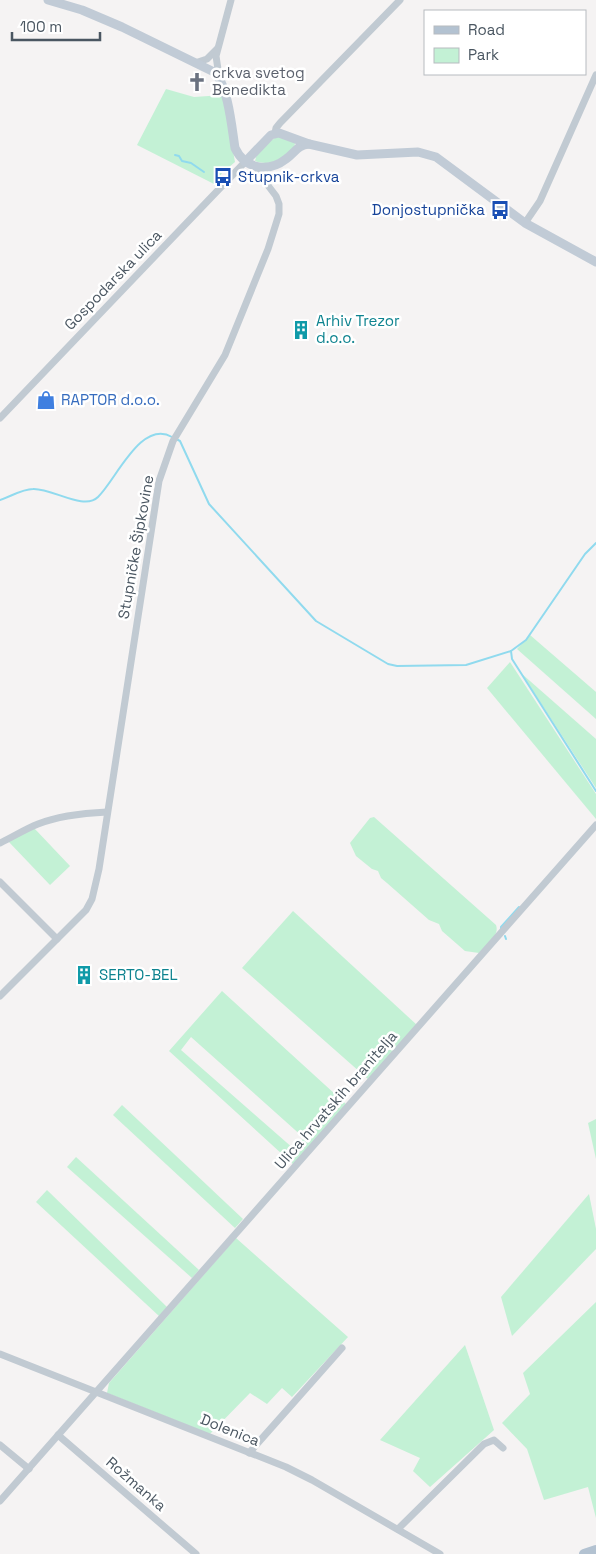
<svg xmlns="http://www.w3.org/2000/svg" width="596" height="1554" font-family="'Space Grotesk',sans-serif">
  <style>
    .green { fill: #c3f1d5; fill-rule: evenodd }
    .lines { fill: none; stroke-linecap: round; stroke-linejoin: round }
    .stream { stroke: #90daee; stroke-width: 2 }
    .street { stroke: #c1cad2; stroke-width: 7 }
    .secondary { stroke: #c1cbd6; stroke-width: 9 }
    .primary { stroke: #b3c2d1; stroke-width: 10 }
    .labels { text-anchor: middle; stroke-width: 5; stroke-linejoin: round; paint-order: stroke }
    .worship-label { font-size: 15px; fill: #5b616d; stroke: #fff; text-anchor: start }
    .transit-label { font-size: 15px; fill: #164399; stroke: #fff; text-anchor: start }
    .street-label { font-size: 15px; fill: #4a5661; stroke: #fff }
    .culture-label { font-size: 15px; fill: #0d838f; stroke: #fff; text-anchor: start }
    .shop-label { font-size: 15px; fill: #366cbe; stroke: #fff; text-anchor: start }
  </style>
  <rect width="100%" height="100%" fill="#f5f3f3"/>
  <g class="green">
    <path d="M166 89 194 97 223 95 235 162 222 173 214 184 137 145Z"/>
    <path d="M278 136 295 142C295 147 293 148 289 152 278 161 269 166 255 161 257 149 269 142 278 136Z"/>
    <path d="M530 635 596 692V719L517 649Z"/>
    <path d="M510 662 596 794V819L487 688Z"/>
    <path d="M522 674 596 739V788Z"/>
    <path d="M374 817 496 925C500 936 486 945 479 953L465 951 442 931 439 924 429 920 387 883 381 878 378 871 372 869 356 856 350 843 370 818Z"/>
    <path d="M34 828 70 866 50 885 8 841Z"/>
    <path d="M293 911 417 1025 369 1080 242 968Z"/>
    <path d="M222 991 347 1105 294 1165 169 1051ZM191 1037 304 1138 294 1149 181 1050Z"/>
    <path d="M122 1105 243 1219 235 1228 113 1115Z"/>
    <path d="M596 1119V1159L588 1123Z"/>
    <path d="M76 1157 199 1270 192 1278 67 1167Z"/>
    <path d="M47 1190 167 1307 159 1316 36 1202Z"/>
    <path d="M589 1194 596 1229V1249L512 1336 501 1297Z"/>
    <path d="M236 1238 348 1337 292 1397 282 1388 267 1404 250 1393 210 1434 107 1393 109 1383Z"/>
    <path d="M596 1302V1518L588 1487 544 1500 527 1449 502 1423 530 1394 523 1373Z"/>
    <path d="M465 1345 494 1430 430 1487 413 1471 420 1458 380 1440Z"/>
  </g>
  <g class="lines">
    <g class="stream">
      <path d="M175 155 179 156 182 161 191 163 204 172"/>
      <path d="M176 439 180 441 209 504 316 621 388 664 397 666 466 665 511 651 526 640 585 554 596 543"/>
      <path d="M0 500C10 497 22 489 33 489 52 488 84 511 98 497 116 480 141 419 172 437"/>
      <path d="M511 651 512 659 596 791"/>
      <path d="M501 930V927L519 907"/>
      <path d="M505 936 506 939"/>
    </g>
    <g class="street">
      <path d="M195 63 207 59 217 49"/>
      <path d="M219 76 216 56 231 0"/>
      <path d="M275 133 276 128 280 123 400 0"/>
      <path d="M525 223 540 201 596 75"/>
      <path d="M0 418 245 162"/>
      <path d="M0 843C13 837 25 829 38 824 58 816 86 813 107 812"/>
      <path d="M0 882 57 939"/>
      <path d="M0 996 86 910 92 899 99 869 159 481 173 441 225 355 268 249 279 214V204L276 196 260 175 257 167"/>
      <path d="M0 1354 286 1467 312 1480 440 1554"/>
      <path d="M58 1435 196 1554"/>
      <path d="M0 1445 29 1469"/>
      <path d="M249 1453 342 1348"/>
      <path d="M0 1501 596 825"/>
      <path d="M398 1529 484 1444 494 1440 503 1448"/>
    </g>
    <g class="secondary">
      <path d="M48 0 82 10 122 27 214 72C228 84 232 129 235 148 245 169 268 173 286 159 295 153 297 145 309 144"/>
      <path d="M245 162 271 135 279 133 309 144 357 155 418 152 436 157 525 223 596 262"/>
    </g>
    <path class="primary" d="M584 1554 596 1550"/>
  </g>
  <defs>
    <g id="church-bare" transform="scale(1.5)"><path d="M-1.2-6h2.4v3.5h3.3v2.4h-3.3V6h-2.4V-.1h-3.3v-2.4h3.3Z" fill="#6b7280" stroke="#fff" stroke-width="2.5" paint-order="stroke"/></g>
    <g id="bus-bare" transform="scale(1.5)"><path d="M-5-6H5V4H4V6H2V4H-2V6H-4V4H-5ZM-3.5-4V0h7V-4ZM-3.5 1.2v1.5H-2V1.2ZM2 1.2v1.5H3.5V1.2Z" fill="#1a4fb4" stroke="#fff" stroke-width="2.5" paint-order="stroke"/></g>
    <g id="building-bare" transform="scale(1.5)"><path d="M-4-6H4V6H1V3H-1V6H-4ZM-2.5-4.3h1.7v1.8h-1.7ZM.8-4.3h1.7v1.8H.8ZM-2.5-1h1.7V.8h-1.7ZM.8-1h1.7V.8H.8Z" fill="#0f9aa8" stroke="#fff" stroke-width="2.5" paint-order="stroke"/></g>
    <g id="shop-bare" transform="scale(1.5)"><path d="M-5-2.5h2.3a2.7 3.5 0 0 1 5.4 0H5L5.5 6h-11ZM-1.5-2.5h3a1.5 2.3 0 0 0-3 0Z" fill="#3f7fe0" stroke="#fff" stroke-width="2.5" paint-order="stroke"/></g>
  </defs>
  <g fill-rule="evenodd">
    <use href="#church-bare" x="197" y="82"/>
    <use href="#bus-bare" x="223" y="177"/>
    <use href="#bus-bare" x="500" y="210"/>
    <use href="#building-bare" x="301" y="330"/>
    <use href="#shop-bare" x="46" y="400"/>
    <use href="#building-bare" x="84" y="975"/>
  </g>
  <g class="labels">
    <g class="worship-label">
      <text x="212" y="78">crkva svetog<tspan x="212" dy="17">Benedikta</tspan></text>
    </g>
    <g class="transit-label">
      <text x="238" y="182">Stupnik-crkva</text>
      <text x="485" y="215" text-anchor="end">Donjostupnička</text>
    </g>
    <g class="street-label">
      <text transform="translate(113 280) rotate(-46)" y="5">Gospodarska ulica</text>
      <text transform="translate(136 547) rotate(-80)" y="5">Stupničke Šipkovine</text>
      <text transform="translate(336 1100) rotate(-49)" y="5">Ulica hrvatskih branitelja</text>
      <text transform="translate(230 1430) rotate(22)" y="5">Dolenica</text>
      <text transform="translate(136 1484) rotate(41)" y="5">Rožmanka</text>
    </g>
    <g class="culture-label">
      <text x="316" y="326">Arhiv Trezor<tspan x="316" dy="17">d.o.o.</tspan></text>
      <text x="99" y="980">SERTO-BEL</text>
    </g>
    <g class="shop-label">
      <text x="61" y="405">RAPTOR d.o.o.</text>
    </g>
  </g>
  <rect x="424" y="10" width="162" height="65" fill="#ffffff" stroke="#b7bbc0"/>
  <rect x="434" y="26" width="25" height="8" fill="#b3c2d1" stroke="#b7bbc0"/>
  <text x="468" y="35" font-size="15" fill="#4a5661">Road</text>
  <rect x="434" y="48" width="25" height="15" fill="#c3f1d5" stroke="#b7bbc0"/>
  <text x="468" y="60" font-size="15" fill="#4a5661">Park</text>
  <path d="M12 32v8h88v-8" fill="none" stroke="#4a5661" stroke-width="2.5"/>
  <text x="20" y="32" font-size="15" fill="#4a5661" stroke="#ffffff" stroke-width="4" paint-order="stroke">100 m</text>
</svg>
